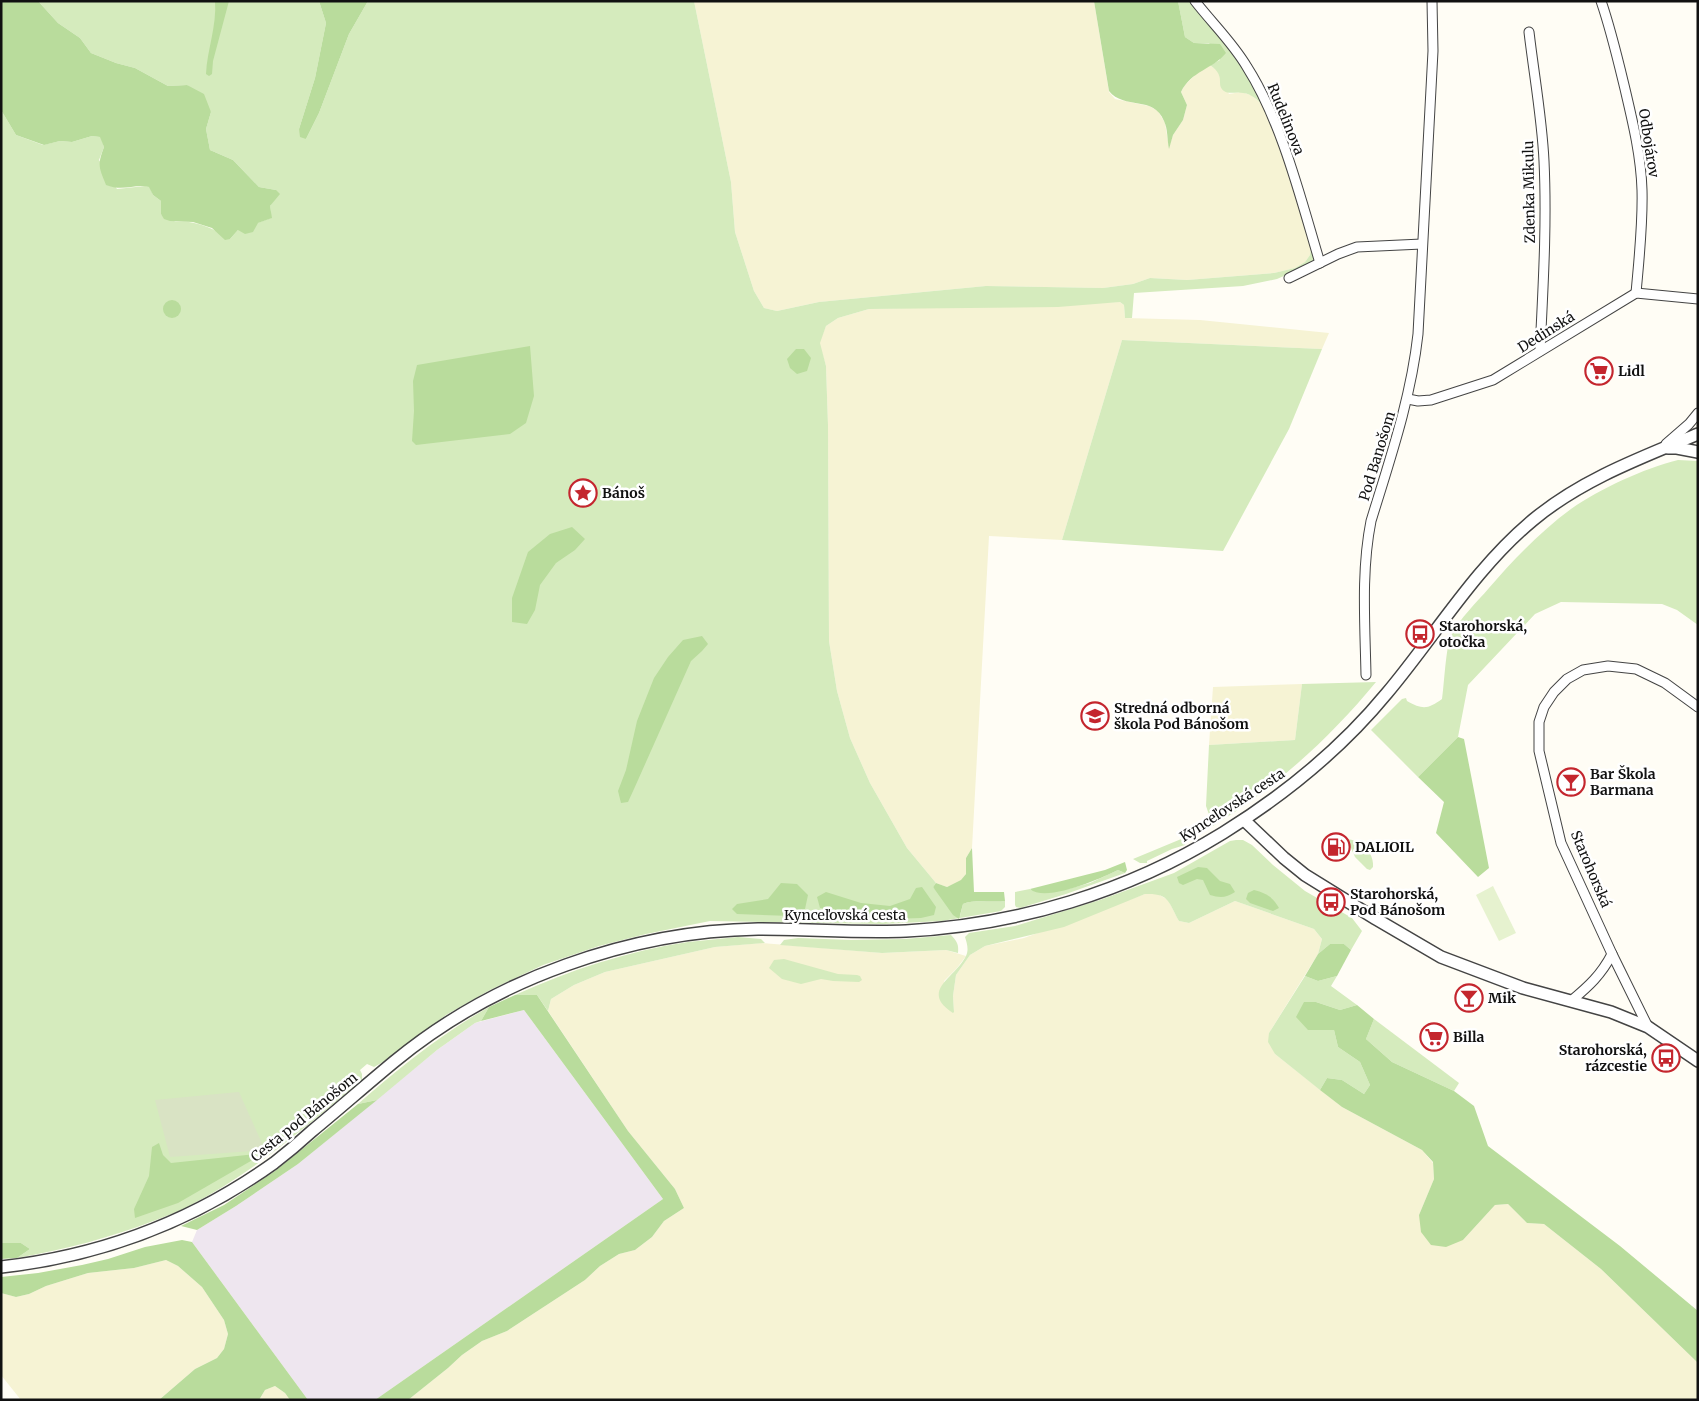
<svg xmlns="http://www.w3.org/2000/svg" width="1699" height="1401" font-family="Merriweather,serif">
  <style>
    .industrial { fill: #eee6ef }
    .farmland { fill: #f6f3d4 }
    .green { fill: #d5ebbd }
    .forest { fill: #b9dc9c }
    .cemetery { fill: #d9e3c4 }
    .pitch { fill: #e6f2cf }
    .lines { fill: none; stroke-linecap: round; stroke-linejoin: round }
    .minor-casing { stroke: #444; stroke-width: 11 }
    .tertiary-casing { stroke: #444; stroke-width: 14 }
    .minor { stroke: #fff; stroke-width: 9 }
    .tertiary { stroke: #fff; stroke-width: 11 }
    .labels { text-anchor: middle; stroke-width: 5; stroke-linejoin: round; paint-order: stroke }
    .street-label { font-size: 14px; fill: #111; stroke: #fff }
    .poi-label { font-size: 14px; font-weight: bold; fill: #111; stroke: #fff; text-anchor: start }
  </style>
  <rect width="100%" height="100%" fill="#fffdf5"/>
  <path class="industrial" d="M524 1010 663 1199 375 1400H308L192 1242 197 1230 236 1206 298 1164 437 1050 475 1023Z"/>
  <g class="farmland">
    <path d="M694 1H1094L1109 92 1115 99 1149 106 1158 111 1165 123 1169 147 1173 135 1183 120 1187 105 1181 92 1185 85 1198 72 1210 65 1218 71 1229 94 1241 92 1251 95 1263 105 1271 122 1297 200 1311 248 1310 255 1305 262 1295 268 1274 273 1187 280 1150 278 1133 284 1103 288 986 286 819 302 777 311 764 308 754 291 735 232 731 182Z"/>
    <path d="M1120 302 1124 305 1125 318 1200 320 1329 333 1322 349 1122 340 1062 540 989 536 972 848 966 858V874L961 881 947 887 936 883 907 848 870 783 850 738 837 691 829 641 828 425 826 366 819 343 826 326 838 318 869 309Z"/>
    <path d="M1302 684 1295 740 1209 745 1213 687Z"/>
    <path d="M1145 894H1158L1168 900 1179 921 1189 923 1235 901 1314 929 1322 939 1318 954 1269 1033 1275 1054 1342 1107 1422 1150 1433 1163 1434 1179 1419 1215 1463 1240 1495 1205 1508 1204 1527 1223 1544 1224 1601 1269 1698 1363V1400H408L448 1368 462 1355 482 1341 507 1331 585 1280 600 1266 619 1254 635 1250 652 1237 664 1221 684 1208 675 1189 628 1131 548 1011 551 999 574 985 605 972 715 947 761 943 882 953 946 950 966 956 957 968 944 981 954 1012 953 996 956 975 970 955 985 946 1024 938Z"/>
    <path d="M166 1260 178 1266 202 1287 224 1320 228 1334 224 1349 217 1358 195 1369 159 1400H21L1 1375V1293L16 1297 29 1294 46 1286 88 1273 134 1268Z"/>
    <path d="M275 1386 285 1393 290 1400H259L265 1390Z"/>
  </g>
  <g class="green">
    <path d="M38 1H319L326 23 315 78 299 129 306 139 319 113 349 34 368 1H694L731 182 735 232 754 291 764 308 777 311 819 302 986 286 1103 288 1133 284 1150 278 1187 280 1274 273 1295 268 1305 262 1310 255 1311 248 1315 259 1311 264 1277 279 1243 286 1134 293 1132 318H1125L1124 305 1120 302 1058 307 869 309 838 318 826 326 820 343 826 366 828 425 829 641 837 691 850 738 870 783 907 848 936 883 933 887 960 916 963 904C975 899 991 903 1005 901V907L1001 911 942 921 883 924 710 921 646 934 599 946 543 965 490 990 446 1015 383 1062 374 1067 367 1064 360 1070 362 1074V1080C308 1125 254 1172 191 1205 180 1211 168 1215 156 1220 109 1238 67 1249 17 1258L30 1249 21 1243H1V110L16 135 43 145 60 141 72 142 92 136 101 137 104 147 99 160 117 189 145 186 150 187 153 195 161 201V214C176 226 178 219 194 223 208 226 219 232 230 239L238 230 271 218 270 206 275 198 276 190 259 187 233 160 210 150 206 129 211 112 187 85 168 86 135 68 116 63 91 53 80 38 58 23Z"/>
    <path d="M1178 1H1189C1218 32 1244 67 1263 105 1257 100 1252 94 1243 93 1236 91 1230 95 1224 91 1215 84 1227 77 1210 65L1220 60 1209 43H1194L1185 37Z"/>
    <path d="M1122 340 1322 349 1289 429 1223 551 1062 540Z"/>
    <path d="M1678 460 1698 461V625L1677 610 1662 604 1561 602 1535 614 1468 685 1458 737 1418 777 1371 730 1402 699 1406 698 1407 701C1423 710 1428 709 1442 699 1444 686 1446 645 1451 636 1460 618 1476 603 1489 588 1513 560 1541 531 1571 509 1601 488 1643 469 1678 460Z"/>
    <path d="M1376 682C1329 739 1276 787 1213 826L1206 806 1209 745 1295 740 1302 684Z"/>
    <path d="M1186 837 1185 845 1172 849 1147 861V863H1140L1133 859Z"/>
    <path d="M1347 839C1350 840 1356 840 1359 842 1368 847 1374 858 1373 867L1370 870 1367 869 1355 857Z"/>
    <path d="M1236 840H1243L1252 845 1273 865 1305 891 1352 918 1362 931 1351 950 1344 944H1330L1318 954 1322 939 1314 929 1235 901 1189 923 1179 921C1168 901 1169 893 1145 894L1064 927 985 946 970 955 956 975 953 996 954 1012 953 1013C919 991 955 978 966 956 969 950 967 943 965 937L969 933 1015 926 1100 900 1174 873 1230 841Z"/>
    <path d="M1118 870 1125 873 1066 894 1020 908 1016 907 1015 905V892L1030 889 1031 890 1068 889 1090 883Z"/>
    <path d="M951 935C957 941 959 945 958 953L946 950 882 953 780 945 784 940 798 938 851 940 905 939Z"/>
    <path d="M738 937 761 939 765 943 715 947 605 972 574 985 551 999 548 1011 537 995H515C570 970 628 951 688 942 705 940 721 939 738 937Z"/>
    <path d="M784 959 838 974 857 975 860 976 862 980 859 982 833 981 821 979 801 984 782 979 769 968 774 960Z"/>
    <path d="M1305 976 1318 981 1337 976 1331 986 1357 1005 1340 1010 1316 1002 1308 1030H1334L1338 1047 1360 1062 1370 1085 1364 1094 1342 1080 1327 1078 1320 1090 1275 1054 1268 1042 1269 1033Z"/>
    <path d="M489 1007 481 1021 475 1023 437 1050 377 1100 358 1104C399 1068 441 1034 489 1007Z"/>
    <path d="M1374 1019 1459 1083 1454 1091 1392 1062 1366 1039Z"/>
  </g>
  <g class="forest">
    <path d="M1 1H38L58 23 80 38 91 53 116 63 135 68 168 86 187 85 204 94 211 112 206 129 210 150 233 160 259 187 276 190 280 194 270 206 272 218 258 223 253 232 245 234 238 230 230 239 225 240 212 228 193 222 170 221 164 219 161 214V201L153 195 149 187C135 183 124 192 106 185 99 167 97 166 104 147L100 137 92 136 72 142 60 141 44 145 16 135 1 110Z"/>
    <path d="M215 1H229L213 61 212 74 209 76 206 74C207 50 217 26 215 1Z"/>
    <path d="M319 1H368L349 34 319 113 306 139 300 137 299 129 315 78 326 23Z"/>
    <path d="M1094 1H1178L1185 37 1194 43 1220 44 1226 53C1213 69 1191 71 1181 92L1187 105 1183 120 1173 135 1169 149C1167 140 1168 129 1164 121 1154 95 1124 110 1109 91Z"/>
    <circle cx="172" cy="309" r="9"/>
    <path d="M530 346 534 396 526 423 510 434 416 445 412 441 414 411 413 381 417 365Z"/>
    <path d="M796 349H804L811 358 807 371 797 374 790 368 787 359Z"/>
    <path d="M572 527 585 539 575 550 556 563 540 585 535 610 527 624 512 622V598L528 552 550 534Z"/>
    <path d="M702 636 708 644 702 651 691 661 634 789 628 802 621 803 618 791 626 770 637 721 654 678 668 657 683 640Z"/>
    <path d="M1458 737 1464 739 1489 868 1478 877 1436 833 1444 802 1418 777Z"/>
    <path d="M972 848 974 892H1004L1005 901C992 903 975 899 963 904L959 919 953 915 933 887 936 883 947 887 961 880 966 874V858Z"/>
    <path d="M1125 862 1127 870 1125 873 1118 870C1102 878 1046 903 1030 889L1105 870Z"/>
    <path d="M1198 867 1207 868 1220 881 1230 884 1235 892C1226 898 1220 898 1210 895L1203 880 1197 879 1183 885 1179 883 1177 877Z"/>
    <path d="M781 883 797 884 808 895 805 909 791 916 737 914 732 909 737 904 768 899Z"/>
    <path d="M922 887 936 907 934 915 921 918 862 920 850 912 820 908 817 897 826 892 861 903 890 906 910 899 916 888Z"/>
    <path d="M1254 890C1266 893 1273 897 1279 908L1273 911 1250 903 1246 899 1248 893Z"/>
    <path d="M1330 944H1344L1351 950 1337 976 1318 981 1305 976 1318 954Z"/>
    <path d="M515 995H537L628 1131 675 1189 684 1208 664 1221 652 1237 635 1250 619 1254 600 1266 585 1280 507 1331 482 1341 462 1355 448 1368 408 1400H375L663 1199 524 1010 481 1021 489 1007Z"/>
    <path d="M1304 1002H1316L1340 1010 1357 1005 1374 1019 1366 1039 1392 1062 1454 1091 1474 1106 1488 1146 1620 1246 1698 1311V1363L1601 1269 1544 1224 1527 1223 1508 1204 1495 1205 1463 1240 1446 1247 1431 1245 1421 1232 1419 1215 1434 1179 1433 1162 1422 1150 1342 1107 1320 1090 1327 1078 1342 1080 1364 1094 1370 1085 1360 1062 1338 1047 1334 1030H1308L1296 1017Z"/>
    <path d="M377 1100 298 1164 236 1206 197 1230 181 1226 224 1205 275 1171 358 1104Z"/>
    <path d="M159 1143 163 1155 171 1163 256 1154V1158L178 1203 135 1218 134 1209 149 1176 152 1147Z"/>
    <path d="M182 1240 192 1242 308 1400H290L285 1393 275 1386 265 1390 259 1400H159L195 1369 217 1358 224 1349 228 1334 224 1320 202 1287 178 1266 166 1260 134 1268 88 1273 46 1286 29 1294 16 1297 1 1293V1277L38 1273 82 1265 108 1259 145 1247Z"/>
    <path d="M1 1243H21L30 1249 17 1258 1 1259Z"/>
  </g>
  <path class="cemetery" d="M239 1092 265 1150 170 1157 155 1100Z"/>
  <path class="pitch" d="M1493 886 1516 933 1499 941 1476 895Z"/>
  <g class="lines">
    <g class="minor-casing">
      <g id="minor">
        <path d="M1195 1C1212 23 1233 43 1247 67 1282 122 1301 200 1320 263"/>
        <path d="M1601 1C1611 30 1618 60 1625 89 1633 123 1641 156 1642 190 1643 224 1639 259 1636 293"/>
        <path d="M1529 32C1534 75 1542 118 1544 161 1547 224 1543 288 1540 351"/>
        <path d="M1289 278 1338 254 1357 247 1422 244"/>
        <path d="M1408 399 1418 401 1431 400 1493 380 1636 293 1698 299"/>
        <path d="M1666 444 1689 424 1698 413"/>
        <path d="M1366 675C1365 624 1361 571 1371 521 1390 459 1411 398 1418 334L1433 51 1432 1"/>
        <path d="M1571 1001C1589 986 1601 975 1612 954"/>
        <path d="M1648 1027 1612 954 1561 843 1539 751V722L1544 707 1554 692 1567 679 1583 670 1608 666 1636 669 1665 683 1698 707"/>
      </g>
    </g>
    <g class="tertiary-casing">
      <g id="tertiary">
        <path d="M1668 448H1677L1698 452"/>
        <path d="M1244 820 1284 858 1305 875 1376 919 1441 957 1523 988 1611 1012 1648 1027 1698 1061"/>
        <path d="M1 1267C100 1256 193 1221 274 1163 287 1153 300 1142 312 1131 340 1108 367 1084 395 1061 445 1020 504 987 566 965 627 943 693 930 758 929 808 929 857 933 906 931 1018 925 1127 892 1223 833 1284 795 1341 749 1387 693 1435 636 1475 568 1533 520 1581 480 1640 458 1698 434"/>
      </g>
    </g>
    <use href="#minor" class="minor"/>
    <use href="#tertiary" class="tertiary"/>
  </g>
  <defs>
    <g id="supermarket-ring" transform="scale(1.4375)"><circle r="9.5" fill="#fff" stroke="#c4262e" stroke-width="1.5"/><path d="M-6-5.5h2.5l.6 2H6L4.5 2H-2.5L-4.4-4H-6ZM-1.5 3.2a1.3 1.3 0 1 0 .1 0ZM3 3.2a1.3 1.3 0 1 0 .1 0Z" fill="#c4262e"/></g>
    <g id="sight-ring" transform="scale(1.4375)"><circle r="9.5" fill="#fff" stroke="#c4262e" stroke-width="1.5"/><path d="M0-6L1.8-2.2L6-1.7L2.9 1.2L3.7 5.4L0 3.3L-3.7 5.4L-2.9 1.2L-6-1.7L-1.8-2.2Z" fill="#c4262e"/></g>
    <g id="bus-ring" transform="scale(1.4375)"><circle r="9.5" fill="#fff" stroke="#c4262e" stroke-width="1.5"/><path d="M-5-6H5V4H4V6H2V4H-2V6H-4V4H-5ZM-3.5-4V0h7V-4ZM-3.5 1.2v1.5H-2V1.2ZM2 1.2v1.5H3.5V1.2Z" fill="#c4262e"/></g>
    <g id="university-ring" transform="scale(1.4375)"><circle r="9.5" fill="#fff" stroke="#c4262e" stroke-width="1.5"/><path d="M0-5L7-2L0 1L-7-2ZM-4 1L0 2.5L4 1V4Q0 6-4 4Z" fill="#c4262e"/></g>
    <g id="bar-ring" transform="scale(1.4375)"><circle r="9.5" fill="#fff" stroke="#c4262e" stroke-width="1.5"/><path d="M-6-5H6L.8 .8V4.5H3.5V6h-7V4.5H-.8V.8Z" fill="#c4262e"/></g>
    <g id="fuel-ring" transform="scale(1.4375)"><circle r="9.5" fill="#fff" stroke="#c4262e" stroke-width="1.5"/><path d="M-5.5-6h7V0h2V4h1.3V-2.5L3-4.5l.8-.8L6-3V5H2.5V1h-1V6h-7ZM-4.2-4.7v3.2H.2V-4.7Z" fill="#c4262e"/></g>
  </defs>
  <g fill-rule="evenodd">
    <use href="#supermarket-ring" x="1599" y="371"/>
    <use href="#sight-ring" x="583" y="493"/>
    <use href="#bus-ring" x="1420" y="634"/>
    <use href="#university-ring" x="1095" y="716"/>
    <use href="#bar-ring" x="1571" y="782"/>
    <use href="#fuel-ring" x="1336" y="847"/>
    <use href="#bus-ring" x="1331" y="902"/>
    <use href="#bar-ring" x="1469" y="998"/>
    <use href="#supermarket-ring" x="1434" y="1037"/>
    <use href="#bus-ring" x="1666" y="1058"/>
  </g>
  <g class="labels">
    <g class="street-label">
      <text transform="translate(1286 119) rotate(68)" y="5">Rudelinova</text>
      <text transform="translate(1649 143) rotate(81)" y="5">Odbojárov</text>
      <text transform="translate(1529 192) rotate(-91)" y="5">Zdenka Mikulu</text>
      <text transform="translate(1546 332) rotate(-32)" y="5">Dedinská</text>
      <text transform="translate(1377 456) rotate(-73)" y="5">Pod Banošom</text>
      <text transform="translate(1232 805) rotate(-33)" y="5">Kynceľovská cesta</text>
      <text transform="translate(1591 869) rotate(67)" y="5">Starohorská</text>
      <text x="845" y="920">Kynceľovská cesta</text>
      <text transform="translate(304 1117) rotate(-39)" y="5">Cesta pod Bánošom</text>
    </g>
    <g class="poi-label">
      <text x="1618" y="376">Lidl</text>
      <text x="602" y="498">Bánoš</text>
      <text x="1439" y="631">Starohorská,<tspan x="1439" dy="16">otočka</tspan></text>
      <text x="1114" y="713">Stredná odborná<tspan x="1114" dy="16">škola Pod Bánošom</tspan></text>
      <text x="1590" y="779">Bar Škola<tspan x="1590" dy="16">Barmana</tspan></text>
      <text x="1355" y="852">DALIOIL</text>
      <text x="1350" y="899">Starohorská,<tspan x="1350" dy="16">Pod Bánošom</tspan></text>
      <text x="1488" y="1003">Mik</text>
      <text x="1453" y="1042">Billa</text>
      <text x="1647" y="1055" text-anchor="end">Starohorská,<tspan x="1647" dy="16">rázcestie</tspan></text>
    </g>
  </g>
  <rect width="1699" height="1401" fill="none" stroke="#111111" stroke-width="5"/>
</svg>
